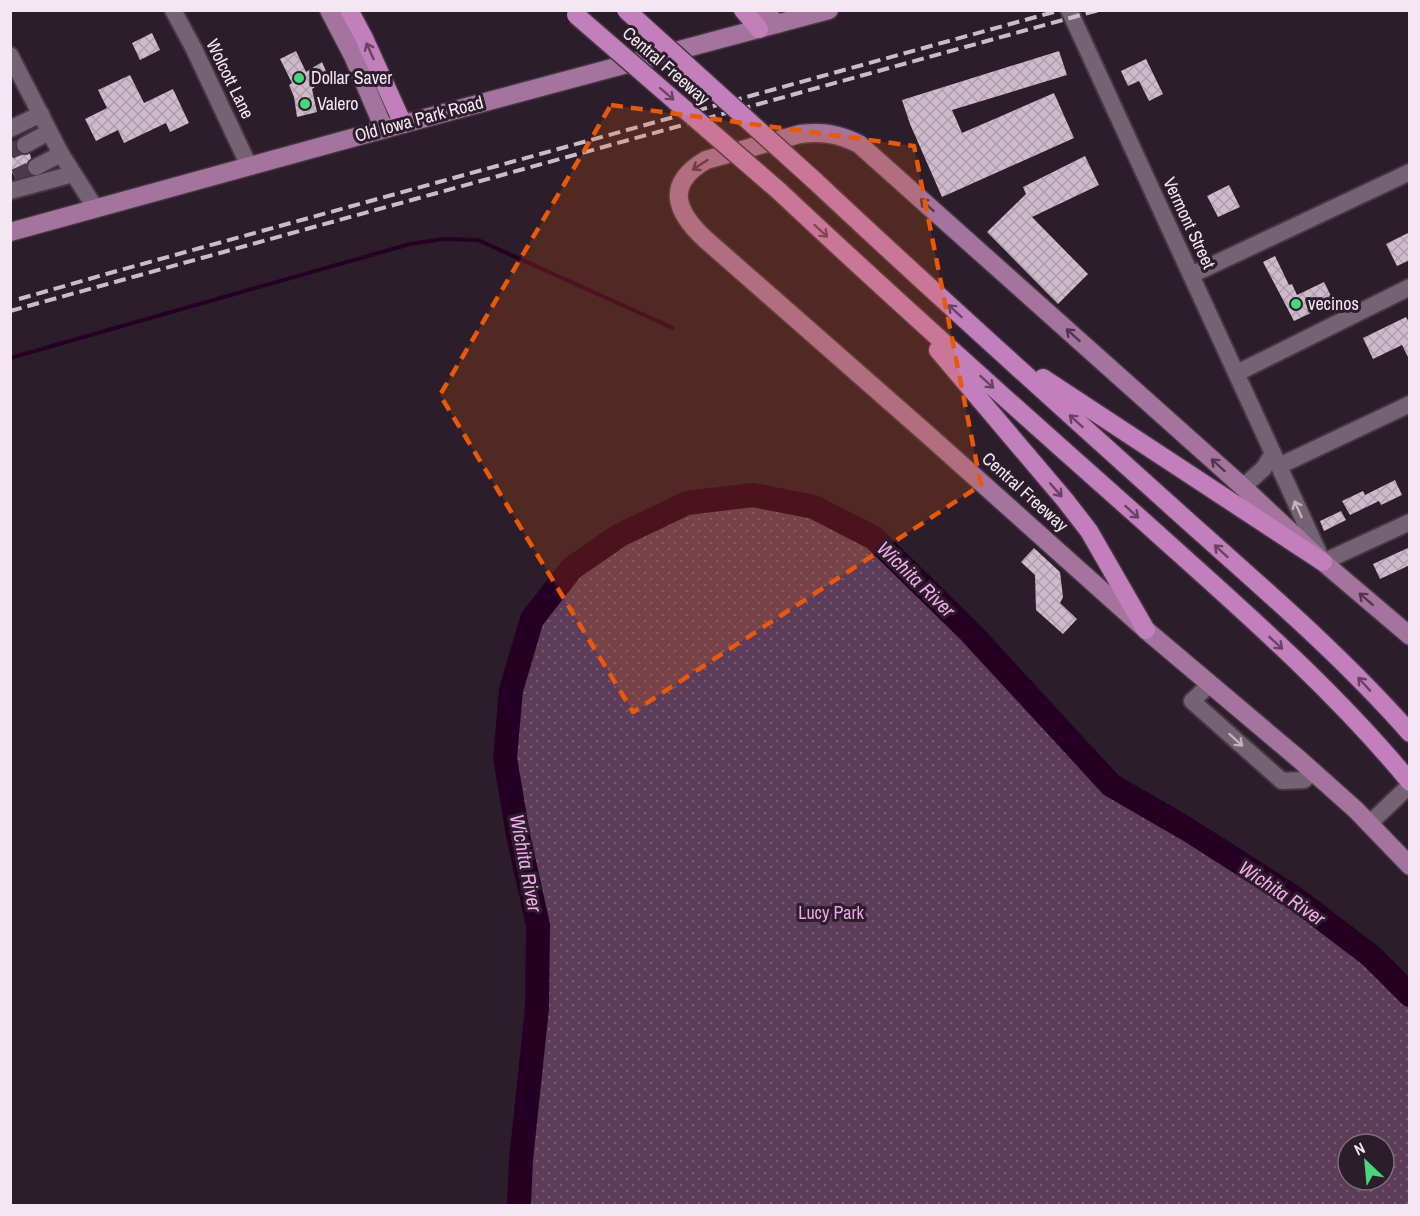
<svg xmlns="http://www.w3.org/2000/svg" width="1420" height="1216" font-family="'Archivo Narrow',sans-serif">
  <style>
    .park { fill: url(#park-dots); fill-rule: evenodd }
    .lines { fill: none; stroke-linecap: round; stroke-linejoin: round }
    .stream { stroke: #260024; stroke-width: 4 }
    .river { stroke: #260024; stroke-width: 24 }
    .building { fill: url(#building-cross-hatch) }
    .minor-tunnel { stroke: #4a3b48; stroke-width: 16; stroke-dasharray: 16 8; stroke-linecap: butt }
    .minor-casing { stroke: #453844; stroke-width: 20 }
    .major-casing { stroke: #453844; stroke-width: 21 }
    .highway-casing { stroke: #453844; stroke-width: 21 }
    .minor { stroke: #756272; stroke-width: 16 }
    .major { stroke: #a4739e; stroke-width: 18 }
    .highway { stroke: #c37fbb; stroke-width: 18 }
    .rail { stroke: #c9bdc7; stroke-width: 4; stroke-dasharray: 12 6; stroke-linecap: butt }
    .highway-bridge-casing { stroke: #453844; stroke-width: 21; stroke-linecap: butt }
    .highway-bridge { stroke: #c37fbb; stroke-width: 18 }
    .oneway { stroke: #684464 }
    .oneway2 { stroke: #50374d }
    .oneway3 { stroke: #c1b2be }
    .marked { fill: #e8590c; fill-opacity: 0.2; stroke: #e8590c; stroke-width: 4.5; stroke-dasharray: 12 8; stroke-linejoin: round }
    .poi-dot { fill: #48d779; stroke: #2c1d2a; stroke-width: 2 }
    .labels { text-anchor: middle; stroke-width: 6; stroke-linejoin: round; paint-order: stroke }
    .street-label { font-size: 18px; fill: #f3e8f1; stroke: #2c1d2a }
    .poi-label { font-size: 18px; fill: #f3e8f1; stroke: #2c1d2a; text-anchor: start }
    .park-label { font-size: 18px; fill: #f1a5e8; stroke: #2c1d2a }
    .water-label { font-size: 20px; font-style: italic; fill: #f4a9eb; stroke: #2c1d2a }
  </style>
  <defs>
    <pattern id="park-dots" width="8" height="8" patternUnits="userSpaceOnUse" patternTransform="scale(1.5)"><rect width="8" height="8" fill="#5d3c59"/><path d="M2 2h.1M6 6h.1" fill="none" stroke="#755871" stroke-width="1.8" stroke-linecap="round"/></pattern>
    <pattern id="building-cross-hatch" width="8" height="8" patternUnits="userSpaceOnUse" patternTransform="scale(1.5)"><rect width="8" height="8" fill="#cfbacc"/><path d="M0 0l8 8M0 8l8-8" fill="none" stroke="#ae9dab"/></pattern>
  </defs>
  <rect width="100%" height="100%" fill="#2c1d2a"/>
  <path class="park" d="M753 495 814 507 874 538 971 633 1111 785 1187 829 1295 898 1370 956 1409 995V1205H519L521 1160 537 1008 538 925 518 835 505 758 511 690 532 619 572 568 620 535 687 503ZM1348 1144H1384V1180H1348Z"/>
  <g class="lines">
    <path class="stream" d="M10 358 410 244 444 239 478 240 673 328"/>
    <path class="river" d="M519 1206 521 1160 537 1008 538 925 518 835 505 758 511 690 532 619 572 568 620 535 687 503 753 495 814 507 874 538 971 633 1111 785 1187 829 1295 898 1371 956 1410 995"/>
  </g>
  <g class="building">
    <path d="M152 33 160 50 140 60 132 43Z"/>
    <path d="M296 51 306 72 322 62 329 78 312 89 317 112 297 117 294 97 289 85 292 83 280 59Z"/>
    <path d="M1059 51 1067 75 952 110 962 133 1054 93 1074 138 942 197 910 124 902 100Z"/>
    <path d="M1146 59 1163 94 1149 101 1139 81 1128 86 1121 71Z"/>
    <path d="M130 75 144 103 173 89 189 123 170 132 166 123 124 143 118 130 96 141 85 119 107 108 98 90Z"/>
    <path d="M15 142 16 149 19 154H30L31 158 26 166 29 175 16 179 10 168V144Z"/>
    <path d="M1085 156 1099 185 1032 217 1088 274 1058 304 987 232 1026 194 1023 187Z"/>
    <path d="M1229 185 1240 207 1218 217 1207 196Z"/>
    <path d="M1410 232V260L1397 266 1386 244Z"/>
    <path d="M1275 256 1289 285 1292 284 1297 295 1324 282 1334 302 1294 321 1263 262Z"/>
    <path d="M1406 317 1410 324V361L1402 345 1373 359 1363 338Z"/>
    <path d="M1395 480 1402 495 1381 505 1379 501 1350 515 1342 501 1363 491 1365 495Z"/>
    <path d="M1341 511 1346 520 1324 531 1320 521Z"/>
    <path d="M1410 547V565L1380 579 1373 564Z"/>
    <path d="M1034 548 1060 572 1063 597 1060 603 1077 619 1063 634 1036 610 1035 575 1021 562Z"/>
  </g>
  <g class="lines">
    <g class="minor-tunnel">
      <path d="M10 151 25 145"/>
      <path d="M15 177 36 167"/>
    </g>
    <g class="minor-casing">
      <g id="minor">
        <path d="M173 10 194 49 249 166"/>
        <path d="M1069 10 1323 562 1410 522"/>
        <path d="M10 55 61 154 96 209"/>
        <path d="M10 129 41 114"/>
        <path d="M25 145 49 132"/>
        <path d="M36 167 61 154"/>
        <path d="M10 191 73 174"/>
        <path d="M1191 275 1410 172"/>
        <path d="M1237 373 1410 287"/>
        <path d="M1279 466 1410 404"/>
        <path d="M1243 487 1264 468 1273 453"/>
        <path d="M1210 684 1192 701 1282 781 1304 780 1313 771"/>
        <path d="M1369 824 1410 785"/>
      </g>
    </g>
    <g class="major-casing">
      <g id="major">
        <path d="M329 10 353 56 384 129"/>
        <path d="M764 10 777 24"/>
        <path d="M10 232 403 124 829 10"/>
        <path d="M1410 636 1323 562 1243 487 859 144C839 134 822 131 800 134L706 160C665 184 675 211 705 239L927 434 1146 630 1300 760 1356 810 1410 866"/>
      </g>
    </g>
    <g class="highway-casing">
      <g id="highway">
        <path d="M349 10 364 38 403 124"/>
        <path d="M743 10 759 29"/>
        <path d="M815 181C932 291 1051 398 1170 505 1252 579 1337 650 1410 733"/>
        <path d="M779 191C897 302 1019 411 1141 519 1234 603 1330 685 1410 782"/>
        <path d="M938 350 1065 500 1089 531 1146 630"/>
        <path d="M1043 378 1323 562"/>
      </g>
    </g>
    <use href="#minor" class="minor"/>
    <use href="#major" class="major"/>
    <use href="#highway" class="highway"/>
    <g class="rail">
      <path d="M19 299 117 271 1061 10"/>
      <path d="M10 311 1099 10"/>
    </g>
    <g class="highway-bridge-casing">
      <g id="highway-bridge">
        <path d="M626 10 815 181"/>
        <path d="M576 15 779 191"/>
      </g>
    </g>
    <use href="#highway-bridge" class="highway-bridge"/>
  </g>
  <defs><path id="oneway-shaft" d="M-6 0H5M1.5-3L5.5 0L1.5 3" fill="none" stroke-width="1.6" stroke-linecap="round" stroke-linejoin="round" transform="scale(1.5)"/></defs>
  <g class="oneway">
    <use href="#oneway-shaft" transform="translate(370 51) rotate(-114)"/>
    <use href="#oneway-shaft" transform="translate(667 94) rotate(41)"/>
    <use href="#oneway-shaft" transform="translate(821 231) rotate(43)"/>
    <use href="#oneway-shaft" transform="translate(955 311) rotate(-138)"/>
    <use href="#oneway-shaft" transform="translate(987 382) rotate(42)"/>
    <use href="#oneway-shaft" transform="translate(1076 421) rotate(-138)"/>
    <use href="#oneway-shaft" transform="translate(1056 490) rotate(49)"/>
    <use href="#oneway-shaft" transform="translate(1132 512) rotate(42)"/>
    <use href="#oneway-shaft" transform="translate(1221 551) rotate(-138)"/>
    <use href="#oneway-shaft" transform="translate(1276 643) rotate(43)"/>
    <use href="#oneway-shaft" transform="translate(1364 684) rotate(-133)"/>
  </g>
  <g class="oneway2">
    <use href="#oneway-shaft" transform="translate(700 165) rotate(147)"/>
    <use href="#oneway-shaft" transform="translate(927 205) rotate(-138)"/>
    <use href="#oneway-shaft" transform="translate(1073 335) rotate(-138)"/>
    <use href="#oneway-shaft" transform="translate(1218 465) rotate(-138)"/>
    <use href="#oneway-shaft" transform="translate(1366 599) rotate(-139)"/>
  </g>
  <g class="oneway3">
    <use href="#oneway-shaft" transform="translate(1298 509) rotate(-114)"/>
    <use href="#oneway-shaft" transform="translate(1236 740) rotate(42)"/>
  </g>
  <path class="marked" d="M611 105 914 146 981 485 633 712 440 395Z"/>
  <g class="poi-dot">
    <circle cx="299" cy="78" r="6"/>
    <circle cx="305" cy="104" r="6"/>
    <circle cx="1296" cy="304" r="6"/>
  </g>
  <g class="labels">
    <g class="street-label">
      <text transform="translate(666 66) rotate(41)" y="6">Central Freeway</text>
      <text transform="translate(230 79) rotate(64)" y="6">Wolcott Lane</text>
      <text transform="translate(419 119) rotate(-15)" y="6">Old Iowa Park Road</text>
      <text transform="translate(1189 223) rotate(65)" y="6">Vermont Street</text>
      <text transform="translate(1025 492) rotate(42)" y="6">Central Freeway</text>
    </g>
    <g class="poi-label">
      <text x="311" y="84">Dollar Saver</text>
      <text x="317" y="110">Valero</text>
      <text x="1308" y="310">vecinos</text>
    </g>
    <g class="park-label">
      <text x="831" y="919">Lucy Park</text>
    </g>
    <g class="water-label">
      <text transform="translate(916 579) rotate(44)" y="7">Wichita River</text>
      <text transform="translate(526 863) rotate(79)" y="7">Wichita River</text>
      <text transform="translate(1282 893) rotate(34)" y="7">Wichita River</text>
    </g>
  </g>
  <rect width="1420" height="1216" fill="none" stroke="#f3e8f1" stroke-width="24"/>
  <g transform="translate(1366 1162) rotate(334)"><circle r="28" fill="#2c1d2a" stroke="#7c6e7a" stroke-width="1.5"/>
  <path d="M0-4.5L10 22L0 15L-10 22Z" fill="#48d779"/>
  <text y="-9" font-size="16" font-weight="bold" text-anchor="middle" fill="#f3e8f1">N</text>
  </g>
</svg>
